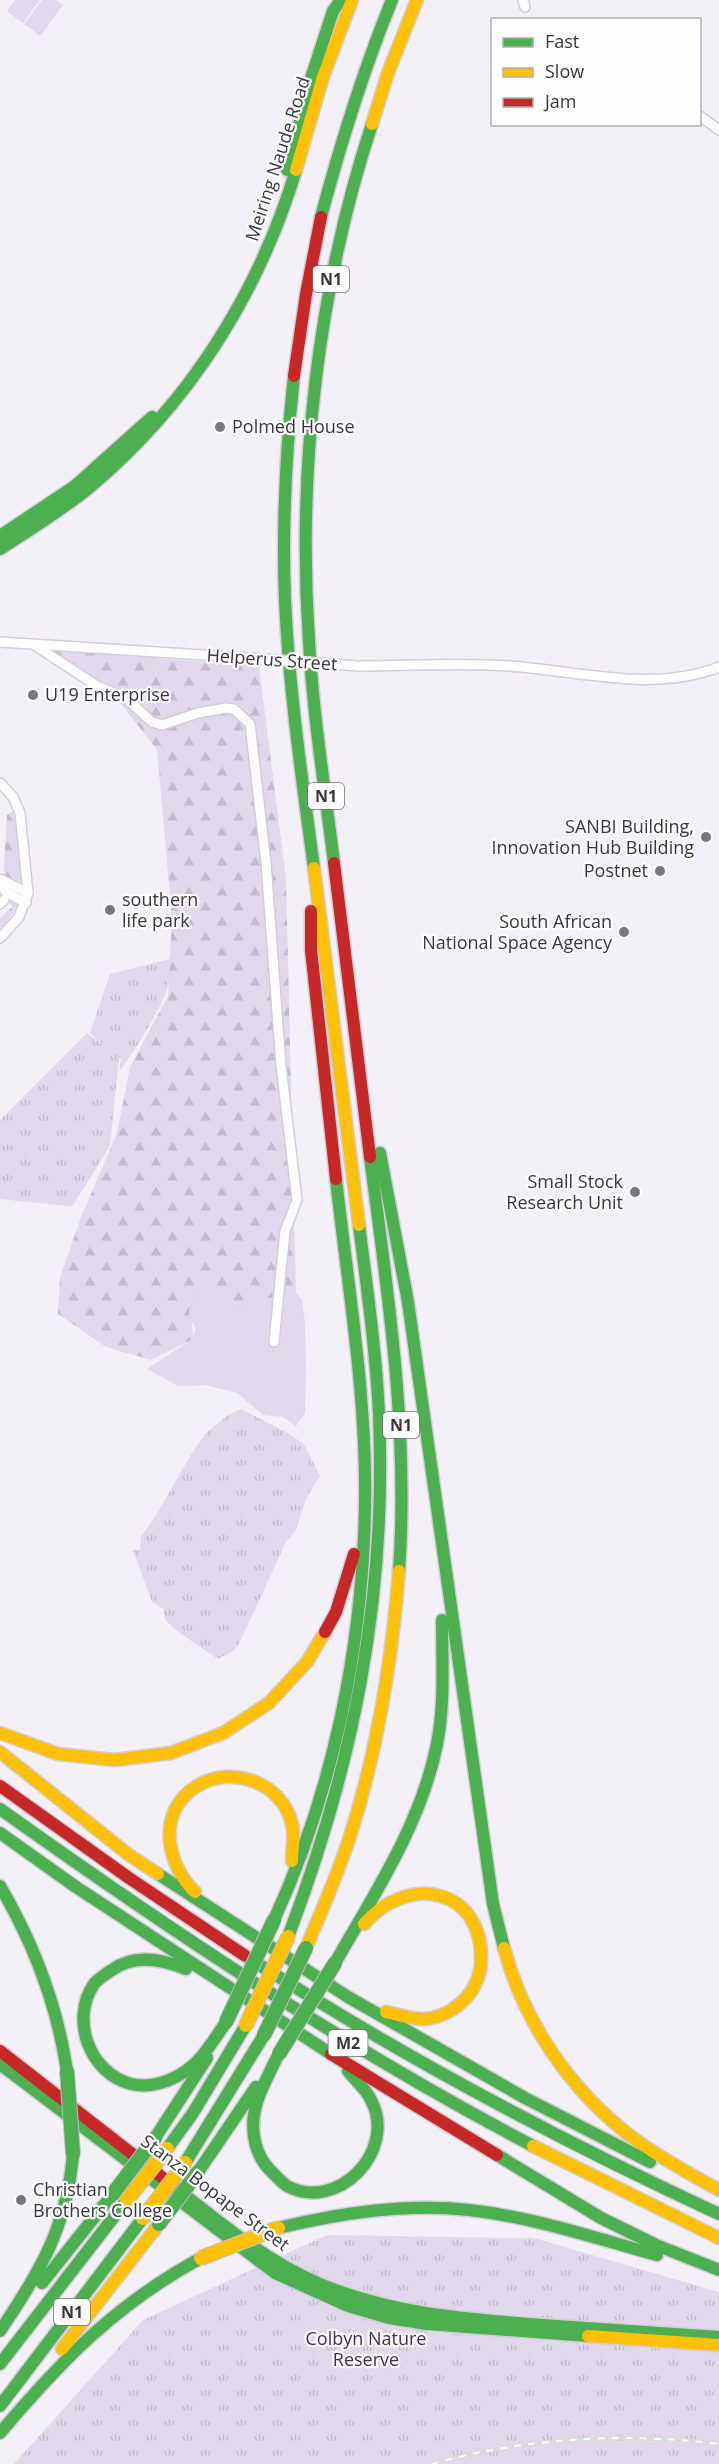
<svg xmlns="http://www.w3.org/2000/svg" width="719" height="2464" font-family="'Open Sans',sans-serif">
  <style>
    .grass { fill: url(#grass-tufts) }
    .forest { fill: url(#forest-firs) }
    .pitch { fill: #e2d8ec }
    .lines { fill: none; stroke-linecap: round; stroke-linejoin: round }
    .street-casing { stroke: #d2cdd6; stroke-width: 12 }
    .fast-casing { stroke: #d2cdd6; stroke-width: 15 }
    .slow-casing { stroke: #d2cdd6; stroke-width: 15 }
    .jam-casing { stroke: #d2cdd6; stroke-width: 15 }
    .street { stroke: #fdfdfe; stroke-width: 9 }
    .fast { stroke: #4caf50; stroke-width: 12 }
    .slow { stroke: #ffc107; stroke-width: 12 }
    .jam { stroke: #c62828; stroke-width: 12 }
    .rail-casing { stroke: #dad9dc; stroke-width: 4.5 }
    .rail { stroke: #fdfdfd; stroke-width: 2; stroke-dasharray: 7; stroke-linecap: butt }
    .street-bridge-casing { stroke: #d2cdd6; stroke-width: 12; stroke-linecap: butt }
    .fast-bridge-casing { stroke: #c4bdca; stroke-width: 16; stroke-linecap: butt }
    .slow-bridge-casing { stroke: #c4bdca; stroke-width: 16; stroke-linecap: butt }
    .street-bridge { stroke: #fdfdfe; stroke-width: 9 }
    .fast-bridge { stroke: #4caf50; stroke-width: 14 }
    .slow-bridge { stroke: #ffc107; stroke-width: 14 }
    .poi-dot { fill: #7a7680; stroke: #fdfdfd; stroke-width: 2 }
    .labels { text-anchor: middle; stroke-width: 4.5; stroke-linejoin: round; paint-order: stroke }
    .shield { fill: #fdfdfd; stroke: #747078; stroke-width: 1.5 }
    .shield-label { font-size: 16px; font-weight: bold; fill: #39343f }
    .street-label { font-size: 18px; fill: #39343f; stroke: #fdfdfd }
    .poi-label { font-size: 18px; fill: #39343f; stroke: #fdfdfd; text-anchor: start }
    .park-label { font-size: 18px; fill: #44295c; stroke: #fdfdfd }
  </style>
  <defs>
    <pattern id="grass-tufts" width="24" height="20" patternUnits="userSpaceOnUse" patternTransform="scale(1.5)"><rect width="24" height="20" fill="#e2d8ec"/><path d="M3 7l-1-3M5 7V3M7 7l1-3M15 17l-1-3M17 17v-4M19 17l1-3" fill="none" stroke="#c3bacb"/></pattern>
    <pattern id="forest-firs" width="22" height="20" patternUnits="userSpaceOnUse" patternTransform="scale(1.5)"><rect width="22" height="20" fill="#e2d8ec"/><path d="M5 1l3.5 6h-7zM16 11l3.5 6h-7z" fill="#c3bacb"/></pattern>
  </defs>
  <rect width="100%" height="100%" fill="#f4f0f8"/>
  <g class="grass">
    <path d="M170 959C170 966 170 974 169 982 165 1004 133 1053 119 1072L121 1058 119 1057 110 1146 73 1205 68 1206 0 1199V1120L87 1033 106 1047 90 1033 110 974Z"/>
    <path d="M241 1409 288 1433 304 1444 320 1476 306 1499 296 1530 286 1542 239 1644 232 1652 218 1659C208 1652 169 1627 165 1619 164 1617 164 1611 164 1609L152 1602 133 1550H140L141 1537 156 1515 192 1453 207 1432 227 1416Z"/>
    <path d="M327 2235 534 2238 719 2292V2464H14L143 2320Z"/>
  </g>
  <g class="forest">
    <path d="M48 650 259 666 286 879 296 1293 238 1305 211 1289 190 1299 193 1339 151 1360 106 1347 58 1314 60 1277 82 1215 117 1133 130 1067 168 996 172 917 157 750 117 699Z"/>
    <path d="M13 811 27 882 3 880 7 815Z"/>
    <path d="M9 901 20 905 0 929V918L12 907Z"/>
  </g>
  <g class="pitch">
    <path d="M15 0H40L23 23 7 11Z"/>
    <path d="M42 0H56L63 5 40 36 24 24Z"/>
    <path d="M211 1289 238 1305 296 1293 302 1299 305 1323 306 1369 305 1413 296 1426 283 1417 263 1415 237 1393 205 1385 178 1386 147 1369 192 1339 196 1329 189 1315 190 1299Z"/>
  </g>
  <g class="lines">
    <g class="street-casing">
      <g id="street">
        <path d="M523 0 525 7"/>
        <path d="M700 116 719 130"/>
        <path d="M0 642 235 657"/>
        <path d="M36 646 97 686 126 698 152 722 162 725 198 713 226 708 234 709 250 724 266 863 281 1066 297 1200 285 1231 274 1342"/>
        <path d="M359 666C409 666 460 662 510 666 579 671 653 693 719 667"/>
        <path d="M0 783 13 797 20 813 28 893 19 917 0 938"/>
        <path d="M0 879 28 893"/>
        <path d="M0 883 6 892 26 903"/>
        <path d="M0 904 4 900"/>
      </g>
    </g>
    <g class="fast-casing">
      <g id="fast">
        <path d="M287 170 312 75 333 11 341 0"/>
        <path d="M321 217C341 142 363 71 392 0"/>
        <path d="M294 376C286 450 282 525 285 600 289 690 302 779 314 868"/>
        <path d="M0 536 75 486 152 417"/>
        <path d="M0 549C31 529 62 510 90 487 189 404 259 293 296 170"/>
        <path d="M334 863C325 789 313 715 309 641 297 468 318 289 372 124"/>
        <path d="M380 1153 408 1302 493 1904 504 1948"/>
        <path d="M370 1157C388 1294 409 1432 399 1571"/>
        <path d="M0 1809C171 1931 346 2048 533 2146"/>
        <path d="M0 1833 76 1887 331 2054"/>
        <path d="M158 1874 348 1997 525 2098 650 2162"/>
        <path d="M0 1886C34 1944 57 2004 67 2071"/>
        <path d="M274 1920C333 1791 363 1647 365 1505 367 1397 348 1287 336 1179"/>
        <path d="M288 1937C353 1766 387 1598 379 1414 376 1351 367 1288 359 1225"/>
        <path d="M244 1955C396 2053 555 2138 719 2214"/>
        <path d="M335 1963C375 1893 421 1824 437 1744 445 1704 442 1661 442 1620"/>
        <path d="M186 1969C162 1959 134 1954 112 1970 106 1974 98 1979 94 1984 70 2019 89 2073 131 2084 150 2089 172 2081 187 2070 203 2059 214 2039 225 2024"/>
        <path d="M276 2059C268 2077 257 2095 254 2115 251 2134 256 2156 270 2170 275 2175 281 2182 287 2186 337 2213 398 2151 371 2100 366 2089 355 2080 348 2071"/>
        <path d="M0 2064 275 2273 348 2306 389 2318 427 2324 588 2336"/>
        <path d="M155 2138 207 2058"/>
        <path d="M167 2149 193 2113 246 2025"/>
        <path d="M497 2155 601 2218 656 2245 719 2270"/>
        <path d="M185 2163 264 2035"/>
        <path d="M198 2172 256 2087"/>
        <path d="M181 2192C225 2227 268 2262 320 2284 392 2314 466 2319 542 2325 601 2329 660 2333 719 2337"/>
        <path d="M278 2228C341 2213 405 2203 469 2210 533 2217 595 2238 657 2255"/>
        <path d="M42 2283 112 2195"/>
        <path d="M0 2331C40 2272 67 2227 73 2154"/>
        <path d="M0 2364 127 2200"/>
        <path d="M0 2406 143 2218"/>
        <path d="M0 2433C62 2360 116 2304 201 2258"/>
      </g>
    </g>
    <g class="slow-casing">
      <g id="slow">
        <path d="M372 124 388 73 417 0"/>
        <path d="M296 170 323 77 352 0"/>
        <path d="M314 868 359 1225"/>
        <path d="M0 1733 58 1754 115 1760 171 1753 223 1733 269 1703 307 1662 325 1632"/>
        <path d="M0 1752 129 1855 158 1874"/>
        <path d="M195 1892C168 1866 157 1818 190 1791 225 1762 282 1780 292 1824 295 1835 292 1850 292 1861"/>
        <path d="M364 1924C408 1873 483 1888 481 1960 481 1975 474 1991 463 2001 452 2011 438 2019 422 2019 411 2019 397 2014 386 2012"/>
        <path d="M306 1948C322 1910 339 1872 351 1833 378 1748 392 1659 399 1571"/>
        <path d="M504 1948C524 2023 571 2091 633 2138 660 2158 690 2174 719 2190"/>
        <path d="M533 2146 719 2238"/>
        <path d="M588 2336 719 2345"/>
        <path d="M62 2349 159 2224"/>
      </g>
    </g>
    <g class="jam-casing">
      <g id="jam">
        <path d="M294 376 306 294 321 217"/>
        <path d="M334 863 370 1157"/>
        <path d="M311 911V950L336 1179"/>
        <path d="M325 1632 336 1612 354 1554"/>
        <path d="M0 1786 129 1878 244 1955"/>
        <path d="M0 2051 181 2192"/>
        <path d="M331 2054 497 2155"/>
      </g>
    </g>
    <use href="#street" class="street"/>
    <use href="#fast" class="fast"/>
    <use href="#slow" class="slow"/>
    <use href="#jam" class="jam"/>
    <g class="rail-casing">
      <path id="rail" d="M432 2464C524 2438 624 2432 719 2444"/>
    </g>
    <use href="#rail" class="rail"/>
    <g class="street-bridge-casing">
      <path id="street-bridge" d="M235 657 359 666"/>
    </g>
    <g class="fast-bridge-casing">
      <g id="fast-bridge">
        <path d="M226 2022 274 1920"/>
        <path d="M264 2035 306 1948"/>
        <path d="M279 2054 335 1963"/>
        <path d="M67 2071 73 2154"/>
        <path d="M112 2195 155 2138"/>
        <path d="M159 2224 198 2172"/>
      </g>
    </g>
    <g class="slow-bridge-casing">
      <g id="slow-bridge">
        <path d="M246 2025 288 1937"/>
        <path d="M127 2200 167 2149"/>
        <path d="M143 2218 185 2163"/>
        <path d="M201 2258 278 2228"/>
      </g>
    </g>
    <use href="#street-bridge" class="street-bridge"/>
    <use href="#fast-bridge" class="fast-bridge"/>
    <use href="#slow-bridge" class="slow-bridge"/>
  </g>
  <g class="poi-dot">
    <circle cx="220" cy="427" r="6"/>
    <circle cx="33" cy="695" r="6"/>
    <circle cx="706" cy="837" r="6"/>
    <circle cx="660" cy="871" r="6"/>
    <circle cx="110" cy="910" r="6"/>
    <circle cx="624" cy="932" r="6"/>
    <circle cx="635" cy="1192" r="6"/>
    <circle cx="21" cy="2200" r="6"/>
  </g>
  <g class="labels">
    <g class="shield">
      <rect x="313" y="266" width="36" height="26" rx="4.5"/>
      <rect x="308" y="783" width="36" height="26" rx="4.5"/>
      <rect x="383" y="1412" width="36" height="26" rx="4.5"/>
      <rect x="328.5" y="2030" width="39" height="26" rx="4.5"/>
      <rect x="54" y="2299" width="36" height="26" rx="4.5"/>
    </g>
    <g class="shield-label">
      <text x="331" y="285">N1</text>
      <text x="326" y="802">N1</text>
      <text x="401" y="1431">N1</text>
      <text x="348" y="2049">M2</text>
      <text x="72" y="2318">N1</text>
    </g>
    <g class="street-label">
      <text transform="translate(278 159) rotate(-72)" y="6">Meiring Naude Road</text>
      <text transform="translate(272 660) rotate(4)" y="6">Helperus Street</text>
      <text transform="translate(215 2193) rotate(37)" y="6">Stanza Bopape Street</text>
    </g>
    <g class="poi-label">
      <text x="232" y="433">Polmed House</text>
      <text x="45" y="701">U19 Enterprise</text>
      <text x="694" y="833" text-anchor="end">SANBI Building,<tspan x="694" dy="21">Innovation Hub Building</tspan></text>
      <text x="648" y="877" text-anchor="end">Postnet</text>
      <text x="122" y="906">southern<tspan x="122" dy="21">life park</tspan></text>
      <text x="612" y="928" text-anchor="end">South African<tspan x="612" dy="21">National Space Agency</tspan></text>
      <text x="623" y="1188" text-anchor="end">Small Stock<tspan x="623" dy="21">Research Unit</tspan></text>
      <text x="33" y="2196">Christian<tspan x="33" dy="21">Brothers College</tspan></text>
    </g>
    <g class="park-label">
      <text x="366" y="2345">Colbyn Nature<tspan x="366" dy="21">Reserve</tspan></text>
    </g>
  </g>
  <rect x="491" y="18" width="210" height="108" fill="#fdfdfd" stroke="#afadb1" stroke-width="1.5"/>
  <rect x="503" y="38" width="30" height="9" fill="#4caf50" stroke="#afadb1" stroke-width="1.5"/>
  <text x="545" y="48" font-size="18" fill="#39343f">Fast</text>
  <rect x="503" y="68" width="30" height="9" fill="#ffc107" stroke="#afadb1" stroke-width="1.5"/>
  <text x="545" y="78" font-size="18" fill="#39343f">Slow</text>
  <rect x="503" y="98" width="30" height="9" fill="#c62828" stroke="#afadb1" stroke-width="1.5"/>
  <text x="545" y="108" font-size="18" fill="#39343f">Jam</text>
</svg>
